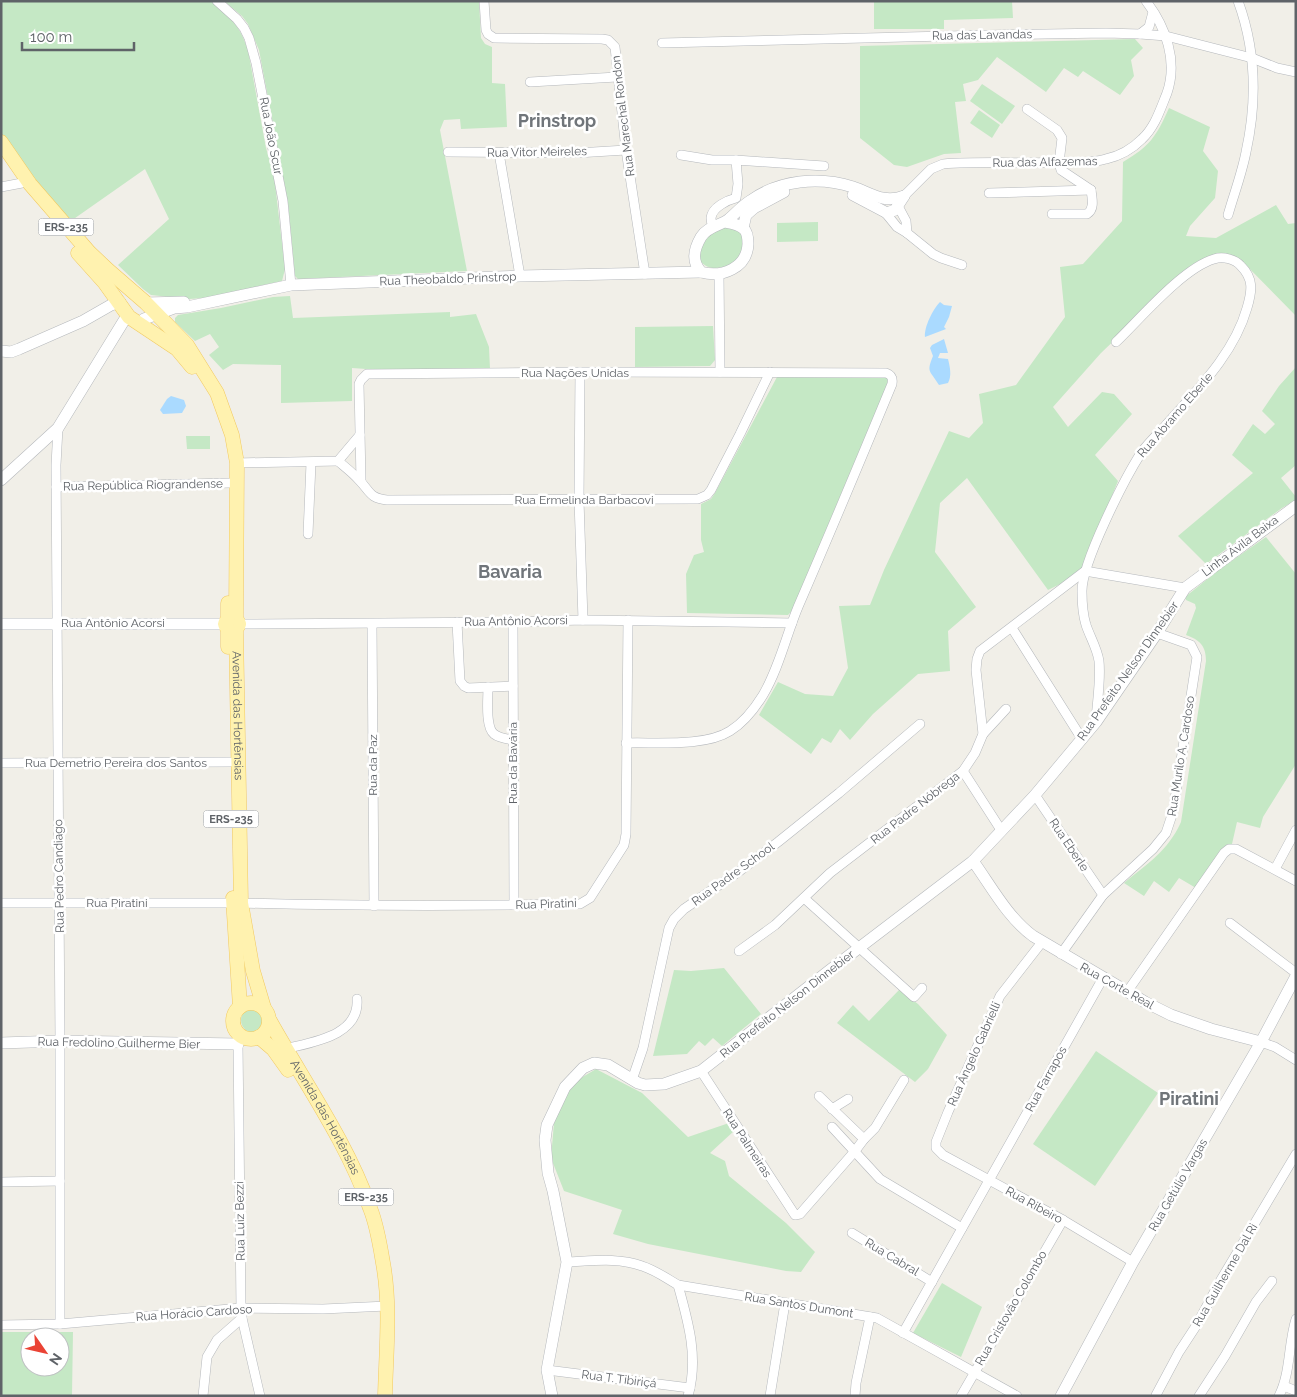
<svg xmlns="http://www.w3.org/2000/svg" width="1297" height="1397" font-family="Raleway,sans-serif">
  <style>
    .green { fill: #c5e8c5; fill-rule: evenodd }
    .water { fill: #aadaff }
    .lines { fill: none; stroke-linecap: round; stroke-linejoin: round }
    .minor-casing { stroke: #b5b8bc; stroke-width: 10 }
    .tertiary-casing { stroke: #b5b8bc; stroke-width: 12 }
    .primary-casing { stroke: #f2c960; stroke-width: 15 }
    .minor { stroke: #fff; stroke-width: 9 }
    .tertiary { stroke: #fff; stroke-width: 11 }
    .primary { stroke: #fff2af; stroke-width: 14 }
    .labels { text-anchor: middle; stroke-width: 5; stroke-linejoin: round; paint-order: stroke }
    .shield { fill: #fff; stroke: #8f9295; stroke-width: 1 }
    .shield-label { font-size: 11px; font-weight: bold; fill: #5f6368 }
    .street-label { font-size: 12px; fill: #5f6368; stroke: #fff }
    .district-label { font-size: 18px; font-weight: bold; fill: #70757a; stroke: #fff }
  </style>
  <rect width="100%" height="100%" fill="#f1efe8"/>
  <g class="green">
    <path d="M1 1H211C231 18 239 24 248 50L266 148 274 175 285 269 282 281 204 298 189 299 151 295 143 289 118 265 169 219 145 169 68 223 1 137Z"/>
    <path d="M224 1H479L481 38 485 44 492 47V83L505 84 507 127 461 129 460 119 444 120 440 130 467 271 298 279 295 276 288 203 259 50 248 24 242 16Z"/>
    <path d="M874 1H1012L1013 18 944 20V29H874Z"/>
    <path d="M1135 39 1143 48 1131 60 1134 76 1120 95 1083 71 1078 77 1064 68 1046 92 997 57 978 80 963 84 966 101 955 102 961 153 944 154 907 167 894 165 860 138V46Z"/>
    <path d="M982 84 1015 106 1002 124 970 101Z"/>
    <path d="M1169 108 1210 127 1203 151 1218 171 1215 198 1190 226 1186 236 1216 238 1276 205 1288 224 1296 223V316L1241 260 1215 255 1124 331 1101 353 1053 407 1068 427 1102 392 1114 394 1132 414 1095 455 1118 481 1083 567C1074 578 1060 584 1048 590L967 478 940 503 935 552 976 607 948 631 950 671 918 674 873 714 850 740 840 729 831 743 822 738 811 754 759 715 778 682 805 694 833 696 848 668 839 606 870 605 884 570 949 431 969 438 983 423 979 394 1016 385 1065 317 1060 267 1083 264 1122 221 1123 162C1150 146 1156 137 1169 108Z"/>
    <path d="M979 110 1000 125 992 138 970 123Z"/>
    <path d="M818 222V241L777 242V223Z"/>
    <path d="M734 226 743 235 742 254 731 266C717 268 706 272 698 257L699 245 716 228Z"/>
    <path d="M290 296 293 318 450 312V317L476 314 489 347 490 369 381 370 352 368V401L281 403V365L233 364 223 370 209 355 219 347 210 334 195 341 175 322V318L178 315 221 308 273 297Z"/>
    <path d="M713 326 715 360 710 366 635 367V327Z"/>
    <path d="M1296 367V465L1281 478 1296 497V500L1282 508 1206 564 1178 536 1253 473 1232 455 1253 424 1265 434 1275 424 1262 411 1279 386Z"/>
    <path d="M777 377H886L889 380 792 611 788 615 687 613 686 574 694 555 704 552 701 540V504L711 499 715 493Z"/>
    <path d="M186 436H210V449H187Z"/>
    <path d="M1266 537 1296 574V764L1263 817 1260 828 1237 822 1232 844 1225 849 1196 888 1179 878 1169 892 1154 881 1144 896 1124 883C1147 864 1168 851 1181 822L1206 661C1206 646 1200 640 1186 635L1196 608 1195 604 1186 600 1185 597 1220 569Z"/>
    <path d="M724 968 761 1014 722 1046 713 1038 705 1046 699 1041 687 1054 653 1056 674 970 691 971Z"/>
    <path d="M899 990 918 1004 947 1035 928 1069 915 1082 837 1023 853 1005 869 1021Z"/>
    <circle cx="254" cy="1020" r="13"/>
    <path d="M1096 1051 1158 1093 1095 1186 1033 1144Z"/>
    <path d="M596 1069 642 1093 688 1137 729 1123 734 1131 710 1153 725 1161 729 1176 786 1223 815 1252 801 1272 786 1271 648 1244 613 1234 622 1210 564 1191 551 1158 554 1123 567 1093 581 1078Z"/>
    <path d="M942 1283 982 1307 961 1357 913 1333Z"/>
    <path d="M1 1332H73L72 1395H1ZM30 1337H60V1367H30Z"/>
  </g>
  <g class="water">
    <path d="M940 302 944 305 952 306 949 317 944 327 946 329 925 337C924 327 933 309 940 302Z"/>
    <path d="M944 339 948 353H940L938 358 948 359C950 367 952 376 948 383L939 385C930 370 926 373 933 356L930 348 932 345Z"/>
    <path d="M171 396 184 400 186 406 182 413 163 414 160 410 167 399Z"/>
  </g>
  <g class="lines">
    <g class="minor-casing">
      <g id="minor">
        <path d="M217 1 237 19 244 28 249 38 256 63 283 201 291 285"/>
        <path d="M484 1 486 30 488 34 494 38 602 39 608 40 615 47 626 150 645 274"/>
        <path d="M1140 34 1149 27 1153 12"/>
        <path d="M662 43 988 35 1106 33 1140 34 1166 36 1252 58 1277 68 1296 72"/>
        <path d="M530 82 617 77"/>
        <path d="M1027 109 1057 130 1062 138 1059 163 1061 170 1091 190C1092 198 1095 209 1087 214H1052"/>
        <path d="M448 152 577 153 626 150"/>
        <path d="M499 153 520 276"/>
        <path d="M681 155 712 160H736"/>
        <path d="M1 187 22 183 27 179"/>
        <path d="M989 193 1091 190"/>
        <path d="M904 196 931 169 943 164C984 161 1024 164 1065 162 1078 162 1093 163 1106 159 1120 156 1132 149 1142 139 1155 127 1160 110 1167 93 1178 61 1166 27 1146 1"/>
        <path d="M898 206 906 221 907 233"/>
        <path d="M884 211 897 227 907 233 933 254 941 258 962 265"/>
        <path d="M1228 215C1234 194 1242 173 1246 152 1257 102 1256 50 1238 1"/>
        <path d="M713 226C712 224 711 221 711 218 712 207 728 200 736 198L738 184 736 160 824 166"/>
        <path d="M719 274 720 372"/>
        <path d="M580 372 579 500 583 620"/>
        <path d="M58 428 56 465 60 1041V1324"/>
        <path d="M338 461C345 467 353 473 359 480 370 491 369 498 387 500L698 499 707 495 711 490 740 434 770 372"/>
        <path d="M237 463 338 461 360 435"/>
        <path d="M361 481 359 384 361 380 367 374 580 372 886 373C892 375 893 378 892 384 861 459 830 533 798 607 786 636 779 668 763 695 755 708 743 723 730 731 705 747 656 742 626 743"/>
        <path d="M56 487 230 483"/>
        <path d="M308 534 311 463"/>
        <path d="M457 622 460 681 464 686 468 688 513 686"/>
        <path d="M513 622 514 905"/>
        <path d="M239 624 513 622 583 620 792 623"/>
        <path d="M372 624 374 906"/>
        <path d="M1012 628 1082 739"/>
        <path d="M488 687C488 698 485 727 494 734 499 738 507 739 513 740"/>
        <path d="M1096 721C1097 702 1101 680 1099 661 1097 648 1090 637 1086 625 1083 615 1082 603 1082 592 1081 564 1125 478 1141 453 1148 443 1158 434 1166 425 1197 390 1234 354 1247 308 1252 291 1254 279 1241 266 1235 259 1223 256 1214 259 1183 268 1140 319 1116 342"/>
        <path d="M983 734 1006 709"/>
        <path d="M1 763 230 762"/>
        <path d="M963 771 1001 830"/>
        <path d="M1035 795 1103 895"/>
        <path d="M1275 869 1296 830"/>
        <path d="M804 898 914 997 922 988"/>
        <path d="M1 903H233"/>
        <path d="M241 903C354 906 467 906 580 904L590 898 624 845 626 834 628 620"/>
        <path d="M1230 923 1296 973"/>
        <path d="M1042 942 1000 996 948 1112 936 1142V1148L943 1155 1063 1220 1133 1262"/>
        <path d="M739 951 775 925 830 873 963 771 975 753 983 734 976 670 977 659 980 651 1085 571 1185 588"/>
        <path d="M1061 954 1103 895 1153 849 1166 833 1173 812 1197 657 1191 645 1157 633"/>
        <path d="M1127 992 1224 853 1229 849H1236L1296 881"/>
        <path d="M1261 1042 1275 1047 1296 1060"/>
        <path d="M238 1044 241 1308 242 1318 260 1396"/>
        <path d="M285 1049C312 1042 360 1036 357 999"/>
        <path d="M701 1071 795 1215 800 1214 855 1151 864 1139 875 1128 904 1080"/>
        <path d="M632 1080 643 1048 669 928 674 919 684 909 741 870 778 842 839 793 920 724"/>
        <path d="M819 1096 864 1139"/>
        <path d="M832 1109 848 1099"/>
        <path d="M832 1127 880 1179 962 1228"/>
        <path d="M1 1182 60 1181"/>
        <path d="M852 1233 932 1282"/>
        <path d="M567 1262C592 1261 618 1257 642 1266 655 1270 666 1278 678 1285L877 1318 1017 1396"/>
        <path d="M678 1285C688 1321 699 1358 688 1396"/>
        <path d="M1 1325 60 1324 241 1308 323 1309 387 1306"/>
        <path d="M903 1333 1103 978"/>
        <path d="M547 1370 690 1388"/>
        <path d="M1284 1386 1296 1391"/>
        <path d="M1156 1395 1179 1352 1196 1326 1222 1278 1296 1154"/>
        <path d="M203 1396 207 1357 217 1340 242 1318"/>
        <path d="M770 1396 785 1303"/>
        <path d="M855 1396 856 1383 870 1317"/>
        <path d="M961 1396 1063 1220"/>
        <path d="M1199 1396 1225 1356 1256 1302 1272 1281"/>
        <path d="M1279 1396C1291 1372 1288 1344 1296 1319"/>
      </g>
    </g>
    <g class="tertiary-casing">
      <g id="tertiary">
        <path d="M853 195 887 213 895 210 904 196"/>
        <path d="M725 222C731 223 739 224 744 229 747 232 748 239 748 244 747 268 722 278 701 272 691 261 694 249 701 237 708 226 720 226 729 219 736 213 742 206 750 201 779 180 819 176 853 187 871 193 884 204 904 196"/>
        <path d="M743 228 746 215 754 208 784 192"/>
        <path d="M146 303 184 302"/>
        <path d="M144 319 174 308 187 307 291 285 520 276 701 272"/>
        <path d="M1 351 11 352 19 349 83 321 111 305 120 302"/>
        <path d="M1 480 58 428 128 314"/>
        <path d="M1 624H225"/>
        <path d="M973 861C991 886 1008 918 1033 936L1145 1002 1171 1015 1211 1029 1261 1042"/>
        <path d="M1 1043 60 1041 238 1044 240 1035"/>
        <path d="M552 1396 547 1370 567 1262 553 1191 548 1173 545 1140 547 1125 565 1087 583 1068 594 1063 608 1065 638 1083 645 1085 664 1084 701 1071 830 970 973 861 1035 795 1096 722 1157 633 1185 588 1296 506"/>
        <path d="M1061 1396 1133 1262 1261 1042 1296 976"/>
      </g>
    </g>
    <g class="primary-casing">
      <g id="primary">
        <path id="s1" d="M1 142 30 184 89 252 108 270 146 303 187 345 217 393 232 435 237 463 236 618 239 624 236 630 241 903 253 971 264 1008"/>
        <path d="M78 253 104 282 129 317 177 349 192 367"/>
        <path d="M228 603V618L225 624 228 630V647"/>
        <path d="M233 898 240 1007"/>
        <circle cx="251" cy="1021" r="18"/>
        <path id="s2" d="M270 1021C304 1082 347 1142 370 1208 377 1225 380 1245 383 1263 391 1307 386 1352 385 1396"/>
        <path d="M259 1037 273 1049 288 1070"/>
      </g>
    </g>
    <use href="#minor" class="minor"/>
    <use href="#tertiary" class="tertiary"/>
    <use href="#primary" class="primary"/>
  </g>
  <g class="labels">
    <g class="shield">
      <rect x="38.5" y="218.5" width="55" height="17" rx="4"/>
      <rect x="203.5" y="810.5" width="55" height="17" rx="4"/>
      <rect x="338.5" y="1188.5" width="55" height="17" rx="4"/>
    </g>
    <g class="shield-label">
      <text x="66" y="231">ERS-235</text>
      <text x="231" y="823">ERS-235</text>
      <text x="366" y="1201">ERS-235</text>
    </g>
    <g class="street-label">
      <text transform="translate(982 35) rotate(-1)" y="4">Rua das Lavandas</text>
      <text transform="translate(623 116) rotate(-97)" y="4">Rua Marechal Rondon</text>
      <text transform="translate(271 136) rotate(79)" y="4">Rua João Scur</text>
      <text transform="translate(537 152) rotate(-1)" y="4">Rua Vitor Meireles</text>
      <text transform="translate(1045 162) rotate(-1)" y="4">Rua das Alfazemas</text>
      <text transform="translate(448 279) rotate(-2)" y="4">Rua Theobaldo Prinstrop</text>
      <text x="575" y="377">Rua Nações Unidas</text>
      <text transform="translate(1175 415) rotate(-49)" y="4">Rua Abramo Eberle</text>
      <text transform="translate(143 485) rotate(-1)" y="4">Rua República Riograndense</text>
      <text x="584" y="504">Rua Ermelinda Barbacovi</text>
      <text transform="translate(1240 546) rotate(-37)" y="4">Linha Ávila Baixa</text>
      <text transform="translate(516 621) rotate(-1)" y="4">Rua Antônio Acorsi</text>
      <text x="113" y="627">Rua Antônio Acorsi</text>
      <text transform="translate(1128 671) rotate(-55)" y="4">Rua Prefeito Nelson Dinnebier</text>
      <text dy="4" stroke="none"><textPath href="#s1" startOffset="660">Avenida das Hortênsias</textPath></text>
      <text transform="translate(1181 756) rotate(-81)" y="4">Rua Murilo A. Cardoso</text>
      <text x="116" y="767">Rua Demetrio Pereira dos Santos</text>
      <text transform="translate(513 763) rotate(-90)" y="4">Rua da Bavária</text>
      <text transform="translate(373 765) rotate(-90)" y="4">Rua da Paz</text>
      <text transform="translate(915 808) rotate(-38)" y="4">Rua Padre Nóbrega</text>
      <text transform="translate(1069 845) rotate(56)" y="4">Rua Eberle</text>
      <text transform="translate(733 874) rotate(-36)" y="4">Rua Padre School</text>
      <text transform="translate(59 876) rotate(-91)" y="4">Rua Pedro Candiago</text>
      <text x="117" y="907">Rua Piratini</text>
      <text transform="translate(546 904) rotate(-2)" y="4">Rua Piratini</text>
      <text transform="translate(1117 986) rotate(29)" y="4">Rua Corte Real</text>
      <text transform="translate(787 1004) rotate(-38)" y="4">Rua Prefeito Nelson Dinnebier</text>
      <text transform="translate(119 1043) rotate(1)" y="4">Rua Fredolino Guilherme Bier</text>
      <text transform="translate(974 1054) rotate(-66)" y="4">Rua Ângelo Gabrielli</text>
      <text transform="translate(1046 1079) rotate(-61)" y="4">Rua Farrapos</text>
      <text dy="4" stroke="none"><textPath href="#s2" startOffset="111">Avenida das Hortênsias</textPath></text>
      <text transform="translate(747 1143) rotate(57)" y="4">Rua Palmeiras</text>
      <text transform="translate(1178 1185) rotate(-60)" y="4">Rua Getúlio Vargas</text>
      <text transform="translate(1034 1205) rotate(29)" y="4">Rua Ribeiro</text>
      <text transform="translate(240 1221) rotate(-91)" y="4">Rua Luiz Bezzi</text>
      <text transform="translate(892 1257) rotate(31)" y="4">Rua Cabral</text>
      <text transform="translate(1225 1275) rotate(-60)" y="4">Rua Guilherme Dal Ri</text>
      <text transform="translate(799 1305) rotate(9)" y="4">Rua Santos Dumont</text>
      <text transform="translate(1011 1308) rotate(-60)" y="4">Rua Cristovão Colombo</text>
      <text transform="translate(194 1313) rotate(-4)" y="4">Rua Horácio Cardoso</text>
      <text transform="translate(619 1379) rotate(7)" y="4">Rua T. Tibiriçá</text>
    </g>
    <g class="district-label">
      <text x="557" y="127">Prinstrop</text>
      <text x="510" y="578">Bavaria</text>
      <text x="1189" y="1105">Piratini</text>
    </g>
  </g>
  <rect width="1297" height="1397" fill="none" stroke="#5f6368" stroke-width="5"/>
  <g transform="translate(45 1352) rotate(124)"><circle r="24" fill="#ffffff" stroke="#bfc1c3"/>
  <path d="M0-4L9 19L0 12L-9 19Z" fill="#ea4335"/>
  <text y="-8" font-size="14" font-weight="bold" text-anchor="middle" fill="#5f6368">N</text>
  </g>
  <path d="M22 42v8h112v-8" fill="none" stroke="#5f6368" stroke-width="2.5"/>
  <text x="30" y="42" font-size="15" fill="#5f6368" stroke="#ffffff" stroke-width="4" paint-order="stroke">100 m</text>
</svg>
